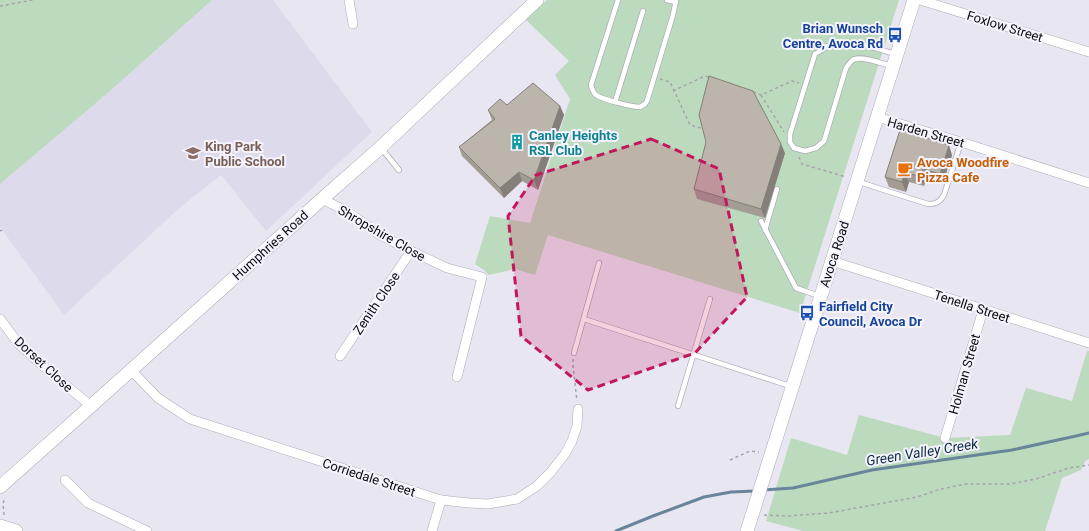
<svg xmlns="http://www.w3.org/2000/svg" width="1089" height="531" font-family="Roboto,sans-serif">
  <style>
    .built { fill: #dddaec }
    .green { fill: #bcdabd }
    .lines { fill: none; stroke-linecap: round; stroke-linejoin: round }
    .stream { stroke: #69859a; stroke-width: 3 }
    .lane-casing { stroke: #aeacb6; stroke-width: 6 }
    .street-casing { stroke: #aeacb6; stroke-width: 10 }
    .secondary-casing { stroke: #aeacb6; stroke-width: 14 }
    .path { stroke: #a5a4ac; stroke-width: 1.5; stroke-dasharray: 3 3; stroke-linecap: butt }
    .lane { stroke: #fff; stroke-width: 4.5 }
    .street { stroke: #fff; stroke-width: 9 }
    .secondary { stroke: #fff; stroke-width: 13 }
    .wall { fill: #a29c94 }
    .shaded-wall { fill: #847f78 }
    .building { fill: #bcb5ac; stroke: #847f78 }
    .marked { fill: #c2185b; fill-opacity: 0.2; stroke: #c2185b; stroke-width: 3; stroke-dasharray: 8 5; stroke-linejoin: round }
    .labels { text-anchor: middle; stroke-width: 4; stroke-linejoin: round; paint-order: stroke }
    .street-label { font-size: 13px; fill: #0c0c0f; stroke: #f5f3fe }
    .transit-label { font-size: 13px; font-weight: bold; fill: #164399; stroke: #f5f3fe; text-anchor: end }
    .culture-label { font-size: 13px; font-weight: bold; fill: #0d838f; stroke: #f5f3fe; text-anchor: start }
    .education-label { font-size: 13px; font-weight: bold; fill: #785e54; stroke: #f5f3fe; text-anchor: start }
    .food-label { font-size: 13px; font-weight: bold; fill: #c56008; stroke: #f5f3fe; text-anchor: start }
    .water-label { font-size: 14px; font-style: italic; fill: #0c2d41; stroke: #f5f3fe }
  </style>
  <rect width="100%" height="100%" fill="#e8e6f1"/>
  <path class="built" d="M212 0H273L372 132 266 231 221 175 177 210 64 315 0 227V184L110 91Z"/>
  <g class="green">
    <path d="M0 0H212L110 91 0 184Z"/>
    <path d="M547 0H899L800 313 548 235 535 275 515 269 489 275 484 270 475 264 490 216 530 223 570 99 555 75 569 61 525 19Z"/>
    <path d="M1087 351H1089V459L1085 461 1081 470 1062 478 1045 531H803L766 521 791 438 847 455 859 415 945 438 1010 435 1026 388 1072 401Z"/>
  </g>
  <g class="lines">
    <g class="stream">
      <path d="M763 490 793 488 872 470 1012 450 1076 436 1089 433"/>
      <path d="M616 531 653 516 704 497 731 492 755 491"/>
    </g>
    <g class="lane-casing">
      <g id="lane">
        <path d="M618 0 591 85C592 88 593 92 595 94 599 99 633 107 640 107L645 104 647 101 673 15 676 0"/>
        <path d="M667 0 676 2"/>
        <path d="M891 66C883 64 864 56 855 59 851 60 849 64 846 68L824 141 816 148 805 151 794 148 790 142V134L815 54C819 52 824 48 828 46 849 38 875 48 895 54"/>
        <path d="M615 102 643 11"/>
        <path d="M382 149 399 170"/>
        <path d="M859 182 928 204C936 204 940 202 944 195L961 142"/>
        <path d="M761 221 796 288 819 296"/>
        <path d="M765 230 777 189"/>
        <path d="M584 319 790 386"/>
        <path d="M574 353 599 263"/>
        <path d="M678 406 710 299"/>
      </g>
    </g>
    <g class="street-casing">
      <g id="street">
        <path d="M349 0 353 24"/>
        <path d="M920 0 1089 52"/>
        <path d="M877 117 961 142 1089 183"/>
        <path d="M322 199 348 212 377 233 411 251 447 268 482 277 457 377"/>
        <path d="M832 261 1089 343"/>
        <path d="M0 319 18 343 44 367 91 406"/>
        <path d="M340 356 411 251"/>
        <path d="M131 370 158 398 190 419 441 500 469 503 488 504 517 499 537 486 551 472 565 454 572 441 577 426 578 409"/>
        <path d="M945 438 983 310"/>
        <path d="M65 480 88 503 147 531"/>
        <path d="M432 531 441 500"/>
      </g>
    </g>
    <g class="secondary-casing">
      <g id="secondary">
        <path d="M0 487 91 406 322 199 381 147 537 0"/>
        <path d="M0 526 16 531"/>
        <path d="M747 531 914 0"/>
      </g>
    </g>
    <g class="path">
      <path d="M0 6 33 0"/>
      <path d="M660 79 670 82 690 125 704 129"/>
      <path d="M673 91 705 76 709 77"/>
      <path d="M753 92 761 95 792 81 799 83"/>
      <path d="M761 95 784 132"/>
      <path d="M799 157 802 164 846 177"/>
      <path d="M0 231 2 230"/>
      <path d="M573 359V366L577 401"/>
      <path d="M730 460 750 451 759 452"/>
      <path d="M4 515 3 504 5 497"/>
      <path d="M764 515 787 516 829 513 917 497 941 489 965 484H1010L1036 479 1069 468 1089 465"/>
    </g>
    <use href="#lane" class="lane"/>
    <use href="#street" class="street"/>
    <use href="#secondary" class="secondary"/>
  </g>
  <g class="wall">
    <path d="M507 105 560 106 564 115 538 190 522 181 504 198 462 156 459 147 492 120 488 110Z"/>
    <path d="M785 153 765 218 697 199 694 189Z"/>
    <path d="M952 155 943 183 926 178 924 186 909 182 906 192 889 187 885 177Z"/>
  </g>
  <g class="shaded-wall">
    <path d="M560 106 564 115 538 190 534 180Z"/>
    <path d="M781 144 785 153 765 218 761 209Z"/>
    <path d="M949 145 952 155 943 183 940 174Z"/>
    <path d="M923 169 926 178 924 186 920 177Z"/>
    <path d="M519 172 522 181 504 198 500 188Z"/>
    <path d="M905 172 909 182 906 192 902 182Z"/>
  </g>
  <g class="building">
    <path d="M709 76 753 91 781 144 761 209 694 189 706 142 699 115Z"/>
    <path d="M533 83 560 106 534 180 519 172 500 188 459 147 495 119 488 110 500 99 507 105Z"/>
    <path d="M900 130 949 145 940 174 923 169 920 177 905 172 902 182 885 177Z"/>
  </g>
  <path class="marked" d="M651 139 719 169 747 297 695 353 588 390 521 336 508 216 536 175Z"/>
  <defs>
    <g id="bus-bare" transform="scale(1.2)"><path d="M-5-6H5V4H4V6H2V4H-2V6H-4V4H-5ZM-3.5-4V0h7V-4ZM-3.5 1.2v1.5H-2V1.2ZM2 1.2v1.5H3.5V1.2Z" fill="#1a4fb4" stroke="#f5f3fe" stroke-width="2.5" paint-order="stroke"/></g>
    <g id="building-bare" transform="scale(1.2)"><path d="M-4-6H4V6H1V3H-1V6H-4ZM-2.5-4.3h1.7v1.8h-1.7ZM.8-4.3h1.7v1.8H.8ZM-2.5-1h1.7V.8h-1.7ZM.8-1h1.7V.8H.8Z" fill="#0f9aa8" stroke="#f5f3fe" stroke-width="2.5" paint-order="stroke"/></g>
    <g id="school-bare" transform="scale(1.2)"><path d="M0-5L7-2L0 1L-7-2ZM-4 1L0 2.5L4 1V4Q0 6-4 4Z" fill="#8d6e63" stroke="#f5f3fe" stroke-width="2.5" paint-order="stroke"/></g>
    <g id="cafe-bare" transform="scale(1.2)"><path d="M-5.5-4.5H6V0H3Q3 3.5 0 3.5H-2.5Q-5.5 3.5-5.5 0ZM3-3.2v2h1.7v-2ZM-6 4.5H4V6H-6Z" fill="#e8710a" stroke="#f5f3fe" stroke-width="2.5" paint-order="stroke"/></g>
  </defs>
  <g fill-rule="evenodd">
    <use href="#bus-bare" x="895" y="35"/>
    <use href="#building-bare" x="517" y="142"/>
    <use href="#school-bare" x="193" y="153"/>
    <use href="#cafe-bare" x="905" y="169"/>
    <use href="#bus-bare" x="807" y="313"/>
  </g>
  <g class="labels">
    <g class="street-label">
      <text transform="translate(1005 26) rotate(17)" y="5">Foxlow Street</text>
      <text transform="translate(926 132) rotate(16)" y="5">Harden Street</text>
      <text transform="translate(382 233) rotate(30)" y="5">Shropshire Close</text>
      <text transform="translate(270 245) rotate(-42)" y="5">Humphries Road</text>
      <text transform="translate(834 254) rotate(-72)" y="5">Avoca Road</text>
      <text transform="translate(376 303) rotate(-56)" y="5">Zenith Close</text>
      <text transform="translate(972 306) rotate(18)" y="5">Tenella Street</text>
      <text transform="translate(44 364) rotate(43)" y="5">Dorset Close</text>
      <text transform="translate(964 374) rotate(-74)" y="5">Holman Street</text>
      <text transform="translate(369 477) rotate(18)" y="5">Corriedale Street</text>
    </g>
    <g class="transit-label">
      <text x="883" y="33">Brian Wunsch<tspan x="883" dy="15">Centre, Avoca Rd</tspan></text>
      <text x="819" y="311" text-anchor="start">Fairfield City<tspan x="819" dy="15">Council, Avoca Dr</tspan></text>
    </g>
    <g class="culture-label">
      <text x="529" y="140">Canley Heights<tspan x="529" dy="15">RSL Club</tspan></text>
    </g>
    <g class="education-label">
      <text x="205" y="151">King Park<tspan x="205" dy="15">Public School</tspan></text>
    </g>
    <g class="food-label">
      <text x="917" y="167">Avoca Woodfire<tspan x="917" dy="15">Pizza Cafe</tspan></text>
    </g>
    <g class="water-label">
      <text transform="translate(922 452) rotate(-9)" y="5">Green Valley Creek</text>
    </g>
  </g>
</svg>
